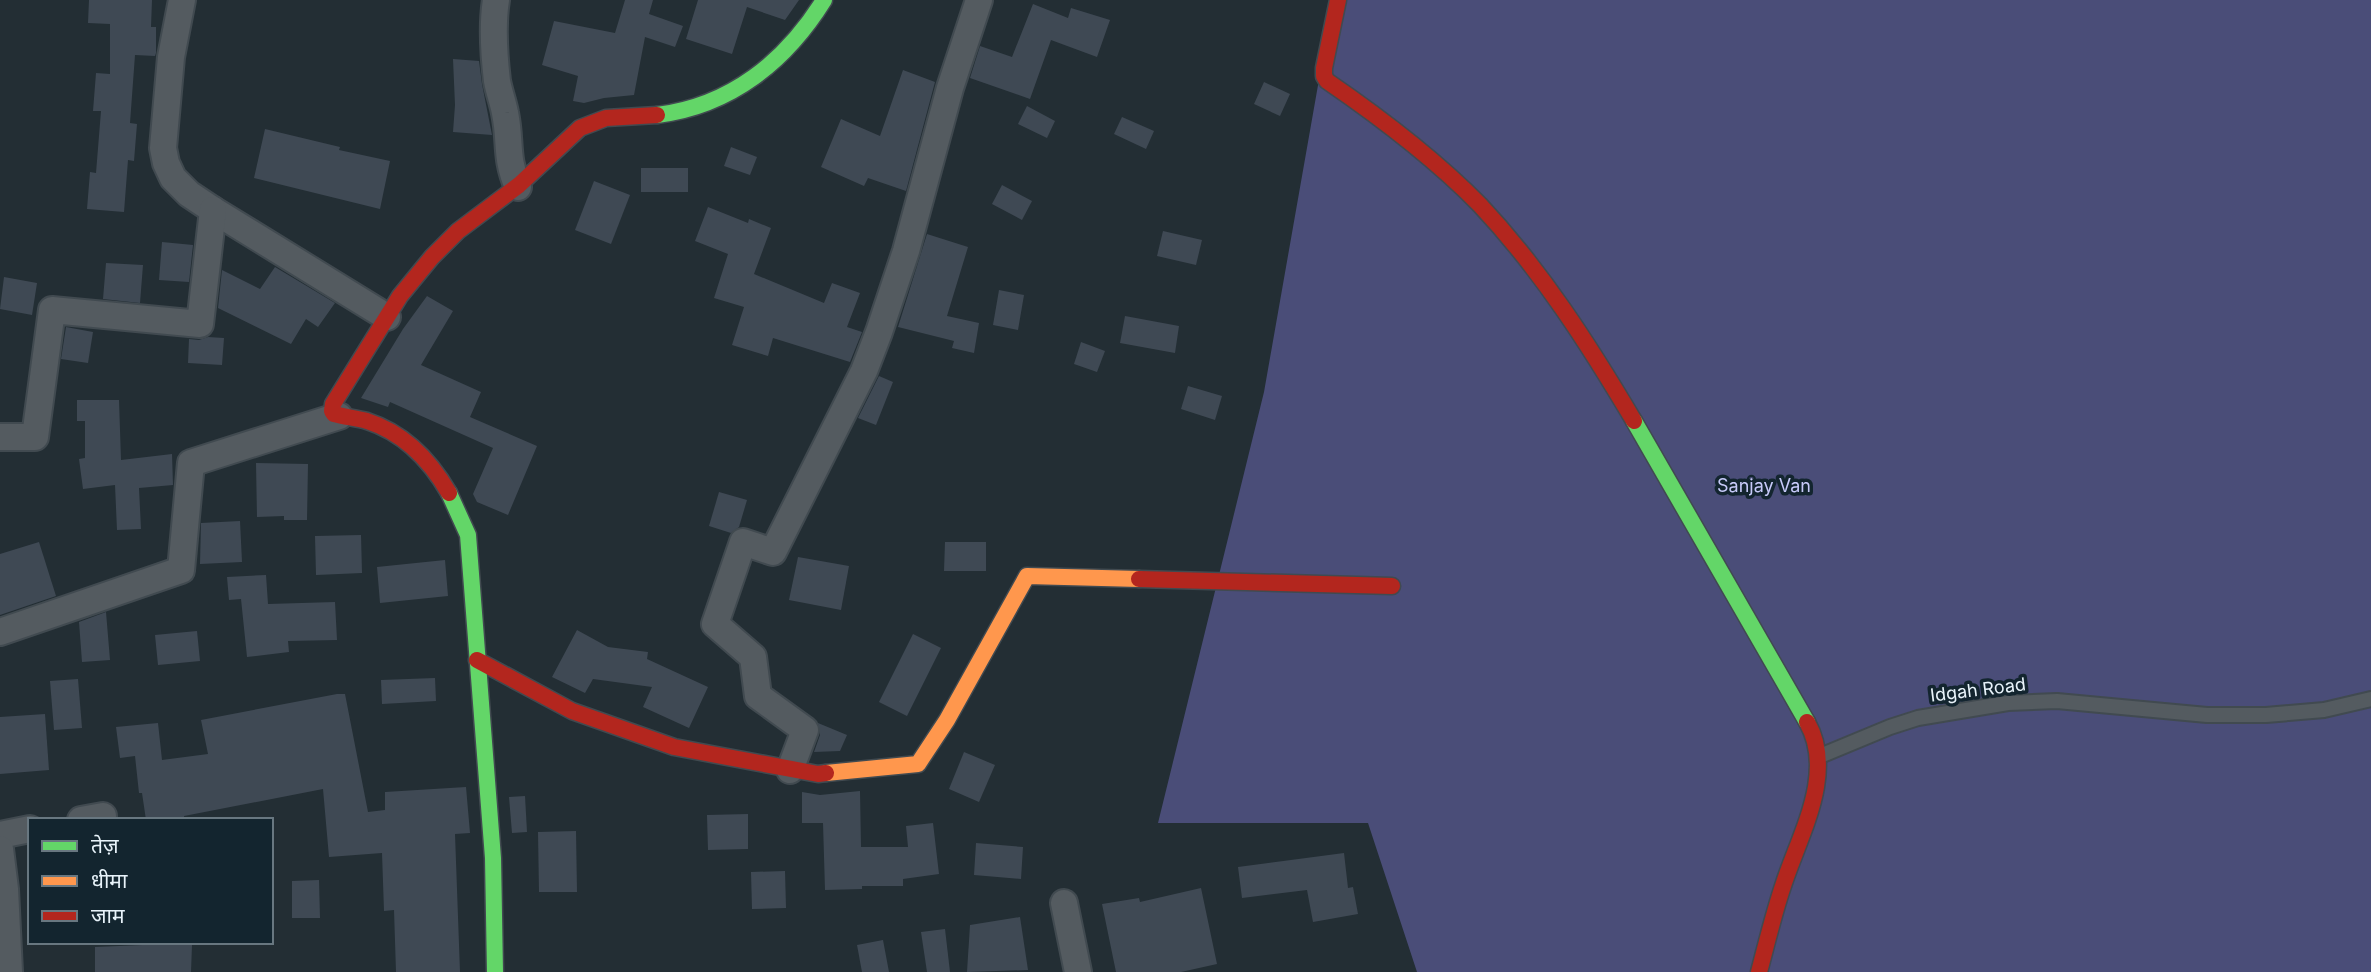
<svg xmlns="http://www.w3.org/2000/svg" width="2371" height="972" font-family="Inter,'Noto Sans Devanagari',sans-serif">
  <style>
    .forest { fill: #4a4d78 }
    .building { fill: #3f4954 }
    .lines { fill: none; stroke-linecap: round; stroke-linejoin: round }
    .lane-casing { stroke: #414a50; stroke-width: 18 }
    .street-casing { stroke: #414a50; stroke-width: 30 }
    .fast-casing { stroke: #414a50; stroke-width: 19 }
    .slow-casing { stroke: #414a50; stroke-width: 19 }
    .jam-casing { stroke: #414a50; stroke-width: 19 }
    .lane { stroke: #545b60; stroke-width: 14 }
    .street { stroke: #545b60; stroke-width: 26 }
    .fast { stroke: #63d668; stroke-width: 16 }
    .slow { stroke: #ff974d; stroke-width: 16 }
    .jam { stroke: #b3261e; stroke-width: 16 }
    .labels { text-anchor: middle; stroke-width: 7; stroke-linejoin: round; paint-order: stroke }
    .park-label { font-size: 18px; fill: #c7caf9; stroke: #13252f }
    .street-label { font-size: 18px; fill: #e8f3fa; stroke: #13252f }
  </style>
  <rect width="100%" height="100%" fill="#232e34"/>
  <path class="forest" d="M1333 0H2371V972H1417L1368 823H1158L1264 392Z"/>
  <g class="building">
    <path d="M89 0H152L151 27H156V53L155 56 135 55 130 123 137 124 134 161 128 160 124 212 87 209 90 172 96 173 101 111H93L96 73 110 74V24L88 23Z"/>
    <path d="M625 0H653L649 14 683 26 675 47 645 37 634 95 604 98 584 103 573 101 578 76 542 65 554 21 615 33Z"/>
    <path d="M698 0H799L785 20 747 7 732 54 686 39Z"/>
    <path d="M1033 4 1068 18 1071 8 1110 20 1097 57 1051 40 1030 99 970 78 980 46 1012 57Z"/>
    <path d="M453 59 479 61 482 84 492 135 453 132 455 105Z"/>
    <path d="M903 70 935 82 906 191 868 178 864 186 821 167 841 119 880 136Z"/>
    <path d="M1264 82 1290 94 1280 116 1254 104Z"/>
    <path d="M1027 106 1055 121 1047 138 1018 124Z"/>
    <path d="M1122 117 1154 131 1146 149 1114 134Z"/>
    <path d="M265 129 340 147 339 150 390 161 380 209 254 178Z"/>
    <path d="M731 147 757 157 750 175 724 166Z"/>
    <rect x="641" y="168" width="47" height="24"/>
    <path d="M594 181 630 195 611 244 575 230Z"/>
    <path d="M1002 185 1032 201 1022 220 992 204Z"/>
    <path d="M708 207 748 223 749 219 771 228 754 274 824 303 832 283 860 293 847 327 862 332 850 362 773 338 768 356 732 345 744 307 714 298 728 254 695 241Z"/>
    <path d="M1163 231 1202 240 1196 265 1157 256Z"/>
    <path d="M927 234 968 247 947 316 979 323 974 353 952 348 954 341 898 327Z"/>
    <path d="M162 242 193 245 189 282 159 280Z"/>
    <path d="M106 263 143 265 140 303 103 299Z"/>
    <path d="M275 267 335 303 318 327 306 319 291 344 218 308 222 270 260 289Z"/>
    <path d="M4 277 37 283 32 315 0 309Z"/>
    <path d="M999 290 1024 295 1018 330 993 325Z"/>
    <path d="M427 296 453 311 421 365 481 392 470 417 537 446 508 515 477 502 473 494 493 448 390 402 388 407 361 398 403 329Z"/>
    <path d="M1125 316 1179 326 1175 353 1120 343Z"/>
    <path d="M66 327 93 332 88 363 61 359Z"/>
    <path d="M208 337 224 338 222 365 188 363 189 339 199 340Z"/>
    <path d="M1081 342 1105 351 1097 372 1074 364Z"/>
    <path d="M879 376 893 382 876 425 858 418Z"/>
    <path d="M1188 386 1222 396 1215 420 1181 409Z"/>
    <path d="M77 400H119L121 460 172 454 173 485 139 488 141 529 117 530 115 485 83 489 79 459 85 458V421H77Z"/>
    <path d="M256 463 308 464 307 520H284V516L257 517Z"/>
    <path d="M719 492 747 500 739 527 731 533 709 526Z"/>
    <path d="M240 521 242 562 200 564 201 523Z"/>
    <path d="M361 535 362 573 316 575 315 536Z"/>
    <path d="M39 542 56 596 0 615V554Z"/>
    <path d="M945 542H986V571H944Z"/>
    <path d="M798 557 849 566 841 610 789 600Z"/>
    <path d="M445 560 448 596 380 603 377 567Z"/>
    <path d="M266 575 268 604 335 602 337 640 288 641 289 652 247 657 241 599 229 600 227 577Z"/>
    <path d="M106 612 110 660 82 662 79 622Z"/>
    <path d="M577 630 608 647 648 652 647 659 708 687 689 728 643 707 652 687 593 679 585 693 552 677Z"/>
    <path d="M197 631 200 661 158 665 155 635Z"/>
    <path d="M913 634 941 648 907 716 879 702Z"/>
    <path d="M435 678 436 701 382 704 381 680Z"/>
    <path d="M78 679 82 728 54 730 50 681Z"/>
    <path d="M337 694H345L368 812 385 810V792L466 787 470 833 455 834 460 972H396L394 910 384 911 382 853 329 857 323 789 184 816V820H146L142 793H139L135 756 120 758 116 727 158 723 162 760 208 754 201 720Z"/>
    <path d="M45 714 49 770 0 774V717Z"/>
    <path d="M818 723 847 735 840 751 814 752 820 735Z"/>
    <path d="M964 752 995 765 979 802 949 789Z"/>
    <path d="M860 791 861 847H908L906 826 933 823 939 874 903 879V886H862V889L825 890 823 823H802V792L820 795Z"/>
    <path d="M525 796 527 832 512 833 509 797Z"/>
    <path d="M748 814V849L708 850 707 815Z"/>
    <path d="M576 831 577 892H539L538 832Z"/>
    <path d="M976 843 1023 847 1021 879 974 875Z"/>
    <path d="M1344 853 1348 888 1353 887 1358 914 1313 922 1307 890 1242 898 1238 867Z"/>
    <path d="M785 871 786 908 752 909 751 872Z"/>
    <path d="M319 880 320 918H292V881Z"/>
    <path d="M1201 888 1217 964 1181 972H1116L1102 904 1139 898 1140 902Z"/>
    <path d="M1020 917 1028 970 967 972 970 925Z"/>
    <path d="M945 929 950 972H927L921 932Z"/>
    <path d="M883 940 889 972H862L857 945Z"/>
    <path d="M166 944 192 945 191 972H95V947Z"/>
  </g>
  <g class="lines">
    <g class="lane-casing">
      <path id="lane" d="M1820 756 1890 727 1918 718 2008 703 2057 701 2207 715H2266L2324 710 2371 699"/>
    </g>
    <g class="street-casing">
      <g id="street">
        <path d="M182 0 171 57 163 148 166 163 173 178 189 194 213 210 387 317"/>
        <path d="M496 0C492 25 494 55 497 81 499 92 503 102 505 113 511 142 505 157 518 187"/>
        <path d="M0 437H35L52 310 200 324 213 210"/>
        <path d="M0 632 181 570 191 463 339 416"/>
        <path d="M790 770 805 730 758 696 753 657 715 624 743 542 773 552 864 371 879 332 906 251 950 88 979 0"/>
        <path d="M81 820 103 816"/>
        <path d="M0 835 30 829"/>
        <path d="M0 849 5 889 9 972"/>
        <path d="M1064 903 1078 972"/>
      </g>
    </g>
    <g class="fast-casing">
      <g id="fast">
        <path d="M657 115C731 106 786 61 824 0"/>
        <path d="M1634 421 1807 722"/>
        <path d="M449 493 468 535 493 858 495 972"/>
      </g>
    </g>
    <g class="slow-casing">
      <path id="slow" d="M826 773 918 764 947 720 1027 576 1139 579"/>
    </g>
    <g class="jam-casing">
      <g id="jam">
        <path d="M1338 0 1324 68V76L1327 81C1381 118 1434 158 1480 205 1541 270 1589 345 1634 421"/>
        <path d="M449 493C430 460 404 433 367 421 356 418 345 417 334 414L332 411 333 404 400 296 432 257 458 231 519 185 580 128 606 118 657 115"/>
        <path d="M1139 579 1392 586"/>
        <path d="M477 660 572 711 674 747 818 774 826 773"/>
        <path d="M1759 972C1767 942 1774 912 1784 883 1800 834 1836 773 1807 722"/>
      </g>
    </g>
    <use href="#lane" class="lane"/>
    <use href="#street" class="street"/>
    <use href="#fast" class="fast"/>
    <use href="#slow" class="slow"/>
    <use href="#jam" class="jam"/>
  </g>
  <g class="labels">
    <g class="park-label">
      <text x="1764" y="492">Sanjay Van</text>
    </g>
    <g class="street-label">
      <text transform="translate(1978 690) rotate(-7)" y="6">Idgah Road</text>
    </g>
  </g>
  <rect x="28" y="818" width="245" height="126" fill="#13252f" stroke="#687780" stroke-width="2"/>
  <rect x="42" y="841" width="35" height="10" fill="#63d668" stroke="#687780" stroke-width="2"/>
  <text x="91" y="853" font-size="21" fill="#e8f3fa">तेज़</text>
  <rect x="42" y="876" width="35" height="10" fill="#ff974d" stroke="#687780" stroke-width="2"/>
  <text x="91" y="888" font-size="21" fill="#e8f3fa">धीमा</text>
  <rect x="42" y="911" width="35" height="10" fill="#b3261e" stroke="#687780" stroke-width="2"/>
  <text x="91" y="923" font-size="21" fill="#e8f3fa">जाम</text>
</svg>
